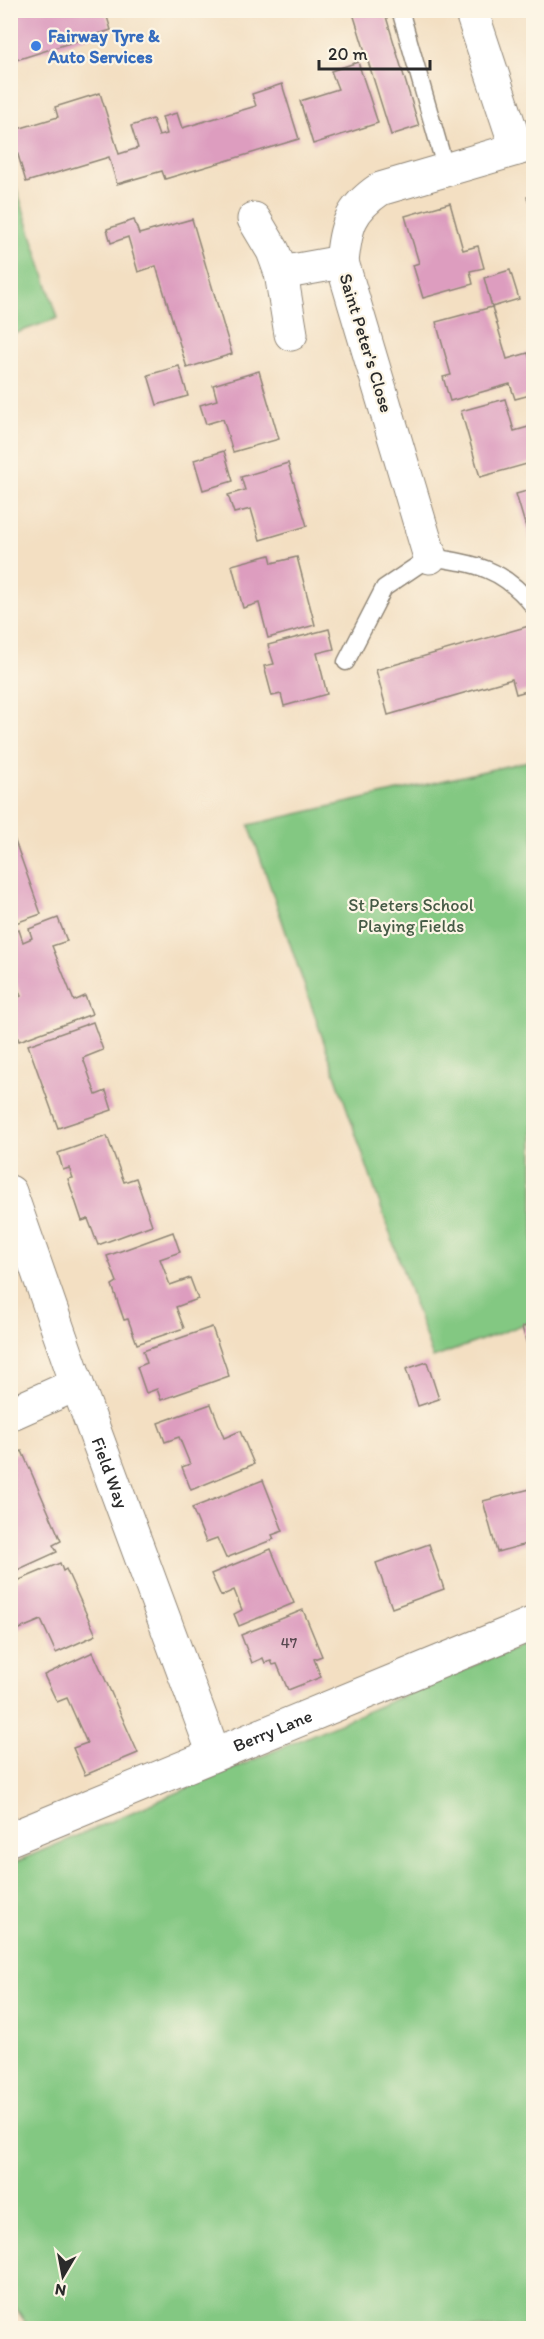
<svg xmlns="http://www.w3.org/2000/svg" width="544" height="2339" font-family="Itim,sans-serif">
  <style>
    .green { fill: #83c882; stroke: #577a56; stroke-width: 1.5 }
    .building { fill: #dd9dbf }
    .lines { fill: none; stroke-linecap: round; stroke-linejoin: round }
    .service-casing { stroke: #8f8576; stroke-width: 19 }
    .minor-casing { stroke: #8f8576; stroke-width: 35 }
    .service { stroke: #fff; stroke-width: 16 }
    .minor { stroke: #fff; stroke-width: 33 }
    .shop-dot { fill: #3f7fe0; stroke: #fcf5e5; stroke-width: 2 }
    .labels { text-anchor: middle; stroke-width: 4.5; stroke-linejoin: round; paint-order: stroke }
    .number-label { font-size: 15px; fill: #584850 }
    .shop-label { font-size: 18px; font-weight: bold; fill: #366cbe; stroke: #fcf5e5; text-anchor: start }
    .street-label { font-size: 18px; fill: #2b2b2b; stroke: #fcf5e5 }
    .park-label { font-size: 18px; fill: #455a45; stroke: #fcf5e5 }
  </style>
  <rect width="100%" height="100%" fill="#fcf5e5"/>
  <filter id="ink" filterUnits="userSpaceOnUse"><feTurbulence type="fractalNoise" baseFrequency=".0167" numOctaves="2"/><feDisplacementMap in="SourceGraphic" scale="12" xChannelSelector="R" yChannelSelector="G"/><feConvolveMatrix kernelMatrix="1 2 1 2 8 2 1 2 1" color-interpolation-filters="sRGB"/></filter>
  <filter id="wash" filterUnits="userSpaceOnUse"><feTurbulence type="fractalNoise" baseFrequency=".008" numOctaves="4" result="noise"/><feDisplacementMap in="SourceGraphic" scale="24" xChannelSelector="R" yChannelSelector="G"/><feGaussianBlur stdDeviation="1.35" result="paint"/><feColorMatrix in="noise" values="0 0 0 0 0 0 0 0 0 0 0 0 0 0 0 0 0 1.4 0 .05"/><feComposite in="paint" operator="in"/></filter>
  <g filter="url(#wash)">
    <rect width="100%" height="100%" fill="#f3dfc2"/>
    <g class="green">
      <path d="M10 168 58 318 11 335H10Z"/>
      <path d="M533 760V1321L433 1358 249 825Z"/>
      <path d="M533 1640V2328H29L11 2300V1864Z"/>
    </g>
    <g id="blocks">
      <g class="building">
        <path d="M10 10H105L111 30 10 62Z"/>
        <path d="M352 10H384L419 126 391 135Z"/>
        <path d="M358 62 378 123 313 144 300 101 338 89 331 71Z"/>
        <path d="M282 84 299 139 165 179 162 171 117 184 109 157 26 182 11 131 58 117 55 107 100 93 119 154 138 148 131 126 153 119 159 136 167 134 162 117 177 113 182 128 256 106 252 94Z"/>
        <path d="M534 195V218H533L527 197Z"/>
        <path d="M450 203 463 250 478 246 484 268 470 271 473 284 423 298 413 265 419 263 405 216Z"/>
        <path d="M192 219 232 354 187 368 156 266 138 272 128 237 111 243 107 229 134 220 139 234Z"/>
        <path d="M510 270 519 299 492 307 484 278Z"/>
        <path d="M492 307 507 359 528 353 534 373V394L515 399 510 384 450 401 443 377 451 375 436 322Z"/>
        <path d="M179 366 188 396 157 405 148 375Z"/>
        <path d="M259 371 279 439 233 452 223 419 206 424 200 405 217 400 213 385Z"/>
        <path d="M505 399 514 431 532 426 534 462 480 477 461 411Z"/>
        <path d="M224 451 233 481 203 490 194 460Z"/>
        <path d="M288 463 307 526 260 540 251 509 234 513 228 495 245 490 241 477Z"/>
        <path d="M534 489V551H533L516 494Z"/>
        <path d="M270 555 272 563 297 557 315 625 268 638 259 603 243 608 232 565Z"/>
        <path d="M529 626 534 643V673L529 674 534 689 516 694 512 679 388 715 376 670Z"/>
        <path d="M329 629 334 649 317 653 327 694 284 706 281 694 272 696 264 666 274 664 268 645Z"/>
        <path d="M10 827 41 914 10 925Z"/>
        <path d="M58 918 67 941 52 946 74 1001 85 996 92 1014 19 1041 10 1018V1001L21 996 12 974 10 975V933L19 930 23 942 32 938 29 929Z"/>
        <path d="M93 1022 103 1050 83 1058 96 1095 106 1091 112 1110 58 1128 28 1045Z"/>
        <path d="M107 1136 124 1182 136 1178 152 1225 98 1245 88 1219 82 1221 68 1179 73 1178 69 1168 63 1170 58 1153Z"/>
        <path d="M173 1232 180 1252 160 1259 170 1285 190 1278 198 1299 176 1307 184 1328 137 1344 128 1319 124 1320 112 1285 117 1282 107 1256Z"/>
        <path d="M534 1324V1358L531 1359 522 1327Z"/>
        <path d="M212 1327 229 1376 161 1400 157 1389 146 1393 137 1367 147 1363 143 1351Z"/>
        <path d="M427 1362 439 1399 418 1406 406 1369Z"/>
        <path d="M211 1404 224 1438 240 1431 254 1464 191 1490 182 1467 190 1464 179 1437 165 1442 158 1423Z"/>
        <path d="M22 1451 61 1541 53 1545 57 1552 15 1571 10 1560V1546L14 1545 10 1538V1456Z"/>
        <path d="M263 1480 283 1531 272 1535 274 1539 226 1558 217 1538 206 1542 192 1508Z"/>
        <path d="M534 1488V1542L497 1552 483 1501Z"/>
        <path d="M429 1544 444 1589 392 1608 376 1563Z"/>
        <path d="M271 1549 294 1603 239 1626 234 1614 242 1610 234 1590 221 1596 211 1574Z"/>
        <path d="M60 1563 63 1571 66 1569 96 1635 56 1653 41 1620 10 1633V1584Z"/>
        <path d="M303 1610 322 1656 314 1659 321 1677 288 1690 277 1664 273 1665 271 1661 265 1663 263 1658 252 1663 241 1635Z"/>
        <path d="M93 1652 138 1753 85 1775 73 1748 87 1743 67 1698 57 1702 44 1675Z"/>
      </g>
    </g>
  </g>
  <g filter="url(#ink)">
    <use href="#blocks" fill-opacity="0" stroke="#8f8576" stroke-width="1.5"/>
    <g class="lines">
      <g class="service-casing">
        <g id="service">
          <path d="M400 10 446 170"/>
          <path d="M346 662 384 588 430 557C477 564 503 568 534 607"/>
        </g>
      </g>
      <g class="minor-casing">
        <g id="minor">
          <path d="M471 10 517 149"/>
          <path d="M254 219 273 251 281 273 291 334"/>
          <path d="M281 273 342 262"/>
          <path d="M430 557 342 262C346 226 349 210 380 189L534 144"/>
          <path id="s1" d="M10 1192 77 1384 214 1754"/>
          <path d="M10 1414 77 1384"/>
          <path id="s2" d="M10 1839 534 1623"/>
        </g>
      </g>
      <use href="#service" class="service"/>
      <use href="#minor" class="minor"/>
    </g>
  </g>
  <circle class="shop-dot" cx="36" cy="46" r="6"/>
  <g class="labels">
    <g class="number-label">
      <text x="289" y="1648">47</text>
    </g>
    <g class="shop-label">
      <text x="48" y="42">Fairway Tyre &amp;<tspan x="48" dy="21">Auto Services</tspan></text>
    </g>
    <g class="street-label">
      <text transform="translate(366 343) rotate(73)" y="6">Saint Peter's Close</text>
      <text dy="6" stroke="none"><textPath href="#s1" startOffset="298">Field Way</textPath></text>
      <text dy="6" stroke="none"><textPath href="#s2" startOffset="284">Berry Lane</textPath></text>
    </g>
    <g class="park-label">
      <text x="411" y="911">St Peters School<tspan x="411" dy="21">Playing Fields</tspan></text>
    </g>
  </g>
  <rect width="544" height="2339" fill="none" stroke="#fcf5e5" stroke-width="36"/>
  <g transform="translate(63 2276) rotate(190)" stroke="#fcf5e5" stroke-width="4.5" paint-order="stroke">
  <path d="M0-4.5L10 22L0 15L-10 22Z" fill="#2b2b2b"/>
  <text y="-9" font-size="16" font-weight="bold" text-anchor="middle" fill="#2b2b2b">N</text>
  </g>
  <path d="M319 60v9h111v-9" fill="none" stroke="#2b2b2b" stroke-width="3"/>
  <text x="328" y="60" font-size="18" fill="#2b2b2b" stroke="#fcf5e5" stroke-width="4.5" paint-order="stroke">20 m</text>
</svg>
